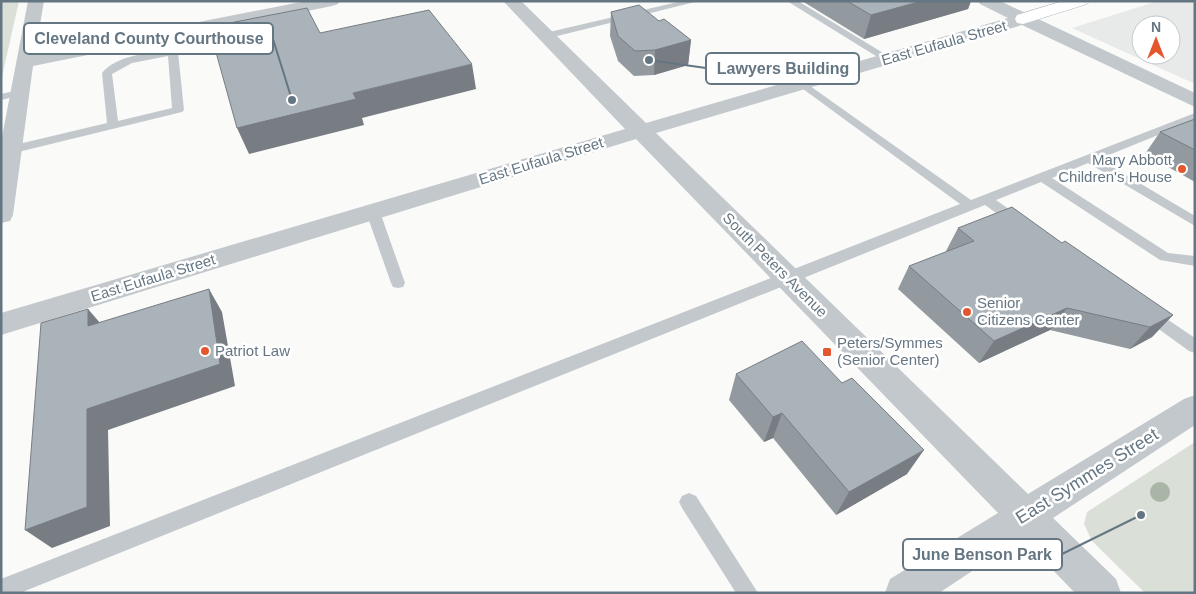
<svg xmlns="http://www.w3.org/2000/svg" width="1196" height="594" font-family="Arial,sans-serif">
  <style>
    .built { fill: #e8e9e9; fill-rule: evenodd }
    .green { fill: #dadfd7 }
    .lines { fill: none; stroke-linecap: round; stroke-linejoin: round }
    .secondary-casing { stroke: #b3babf; stroke-width: 1 }
    .lane { fill: #c3c8cc; fill-rule: evenodd }
    .street { fill: #c3c8cc; fill-rule: evenodd }
    .secondary { fill: #fff; fill-rule: evenodd }
    .tree { fill: #aab4a7 }
    .wall { fill: #929a9f }
    .shaded-wall { fill: #777d82 }
    .building { fill: #aab3b9; stroke: #777d82 }
    .poi-dot { fill: #e4572e; stroke: #fff; stroke-width: 2 }
    .labels { text-anchor: middle; stroke-width: 5; stroke-linejoin: round; paint-order: stroke }
    .street-label { font-size: 15px; fill: #657683; stroke: #fff }
    .poi-label { font-size: 15px; fill: #657683; stroke: #fff; text-anchor: start }
    .near-street-label { font-size: 18px; fill: #657683; stroke: #fff }
    .leader { fill: none; stroke: #657683; stroke-width: 2 }
    .callout-dot { fill: #657683; stroke: #fff; stroke-width: 2 }
    .callout { fill: #fff; stroke: #657683; stroke-width: 2 }
    .callout-label { font-size: 16px; text-anchor: middle; font-weight: bold; fill: #657683 }
  </style>
  <rect width="100%" height="100%" fill="#fafaf8"/>
  <path class="built" d="M1158 1H1195V84L1072 28ZM1141 25H1171V55H1141Z"/>
  <g class="green">
    <path d="M1 1H19L1 81Z"/>
    <path d="M1195 442V593H1145L1092 541 1084 524 1087 512Z"/>
  </g>
  <g class="lines">
    <g class="secondary-casing">
      <path id="secondary" d="M1063 1H1089L1087 4 1023 24 1017 23 1015 19 1017 15Z"/>
    </g>
    <g class="lane">
      <path d="M682 1H699L545 39 540 36 545 33Z"/>
      <path d="M787 1H798L893 59 892 61H884Z"/>
      <path d="M168 31 173 34 178 52 184 110 182 112 10 154 6 153 4 150 6 147 107 123 102 73C117 55 146 54 167 50L163 34ZM168 56 172 108 118 121 112 74 132 63Z"/>
      <path d="M803 81 971 200 1195 113V120L1099 159 1195 216V226L1088 163 1052 178 1168 253 1195 256V266L1160 260 1041 182 996 200 1023 219 1025 222 1023 225H1013L985 205 20 593H1V579L960 204 799 86 798 84 799 82Z"/>
      <path d="M19 90 24 93 23 95 1 100V94Z"/>
      <path d="M373 208 380 212 405 283 403 287 398 288 393 287 391 283 366 212Z"/>
      <path d="M1147 307 1152 309 1195 338V353L1189 351 1142 317 1139 313 1142 309Z"/>
      <path d="M689 493 696 496 758 593H736L682 508 679 502 682 496Z"/>
    </g>
    <g class="street">
      <path d="M28 1H44L35 54 306 1H340L338 4 332 6 33 66 13 215 10 221 1 223V142Z"/>
      <path d="M503 1H521L646 123 1008 18 980 4 978 1H1000L1195 93V107L1022 25 656 133 1028 494 1184 399 1195 395V425L1053 518 1116 579 1121 593H1075L1022 538 939 593H885L890 579 998 513 636 139 1 335V313L625 129Z"/>
    </g>
    <use href="#secondary" class="secondary"/>
  </g>
  <circle class="tree" cx="1160" cy="492" r="10"/>
  <g class="wall">
    <path d="M802 1H971L968 9 864 39Z"/>
    <path d="M611 12 659 21 691 40 688 65 654 75 634 76 618 61 610 36Z"/>
    <path d="M1195 119V182L1145 154 1160 132Z"/>
    <path d="M958 228 1062 243 1173 315 1152 337 1130 349 1050 330 979 363 898 289 909 266 947 252 946 251Z"/>
    <path d="M736 374 907 474 836 515 773 438 764 442 729 400Z"/>
  </g>
  <g class="shaded-wall">
    <path d="M922 1H971L968 9 864 39 871 15Z"/>
    <path d="M691 40 688 65 654 75 655 50Z"/>
    <path d="M472 64 476 89 362 118 364 125 249 154 237 128 353 93Z"/>
    <path d="M209 289 222 312 235 386 108 430 110 526 52 548 25 530 87 409Z"/>
    <path d="M1067 308 1050 330 979 363 994 341Z"/>
    <path d="M88 309 107 331 88 326Z"/>
    <path d="M1173 315 1152 337 1130 349 1150 327Z"/>
    <path d="M782 413 773 438 764 442 773 417Z"/>
    <path d="M924 450 907 474 836 515 849 492Z"/>
  </g>
  <g class="building">
    <path d="M847 1H922L871 15Z"/>
    <path d="M639 5 659 21 664 19 691 40 655 50 635 51 618 36 611 12Z"/>
    <path d="M307 8 320 33 429 10 472 64 353 93 356 99 237 128 209 27Z"/>
    <path d="M1195 119V150L1160 132Z"/>
    <path d="M1012 207 1062 243 1065 241 1173 315 1150 327 1067 308 994 341 909 266 974 241 958 228Z"/>
    <path d="M209 289 220 364 87 409V507L25 530 41 323 88 309V326Z"/>
    <path d="M802 341 842 383 852 378 924 450 849 492 782 413 773 417 736 374Z"/>
  </g>
  <g class="poi-dot">
    <circle cx="1182" cy="169" r="5"/>
    <circle cx="967" cy="312" r="5"/>
    <circle cx="205" cy="351" r="5"/>
    <rect x="822" y="347" width="10" height="10" rx="2.5"/>
  </g>
  <g class="labels">
    <g class="street-label">
      <text transform="translate(944 43) rotate(-16)" y="5">East Eufaula Street</text>
      <text transform="translate(541 161) rotate(-17)" y="5">East Eufaula Street</text>
      <text transform="translate(775 265) rotate(45)" y="5">South Peters Avenue</text>
      <text transform="translate(153 278) rotate(-17)" y="5">East Eufaula Street</text>
    </g>
    <g class="poi-label">
      <text x="1172" y="165" text-anchor="end">Mary Abbott<tspan x="1172" dy="17">Children's House</tspan></text>
      <text x="977" y="308">Senior<tspan x="977" dy="17">Citizens Center</tspan></text>
      <text x="837" y="348">Peters/Symmes<tspan x="837" dy="17">(Senior Center)</tspan></text>
      <text x="215" y="356">Patriot Law</text>
    </g>
    <g class="near-street-label">
      <text transform="translate(1087 476) rotate(-32)" y="6">East Symmes Street</text>
    </g>
  </g>
  <path class="leader" d="M292 100L273 39M649 60L706 68M1141 515L1062 554"/>
  <g class="callout-dot">
    <circle cx="292" cy="100" r="5"/>
    <circle cx="649" cy="60" r="5"/>
    <circle cx="1141" cy="515" r="5"/>
  </g>
  <g class="callout">
    <rect x="24" y="23" width="249" height="31" rx="5"/>
    <rect x="706" y="53" width="153" height="31" rx="5"/>
    <rect x="903" y="539" width="159" height="31" rx="5"/>
  </g>
  <g class="callout-label">
    <text x="149" y="44">Cleveland County Courthouse</text>
    <text x="783" y="74">Lawyers Building</text>
    <text x="982" y="560">June Benson Park</text>
  </g>
  <rect width="1196" height="594" fill="none" stroke="#657683" stroke-width="5"/>
  <g transform="translate(1156 40)"><circle r="24" fill="#ffffff" stroke="#c1c8cd"/>
  <path d="M0-4L9 19L0 12L-9 19Z" fill="#e4572e"/>
  <text y="-8" font-size="14" font-weight="bold" text-anchor="middle" fill="#657683">N</text>
  </g>
</svg>
